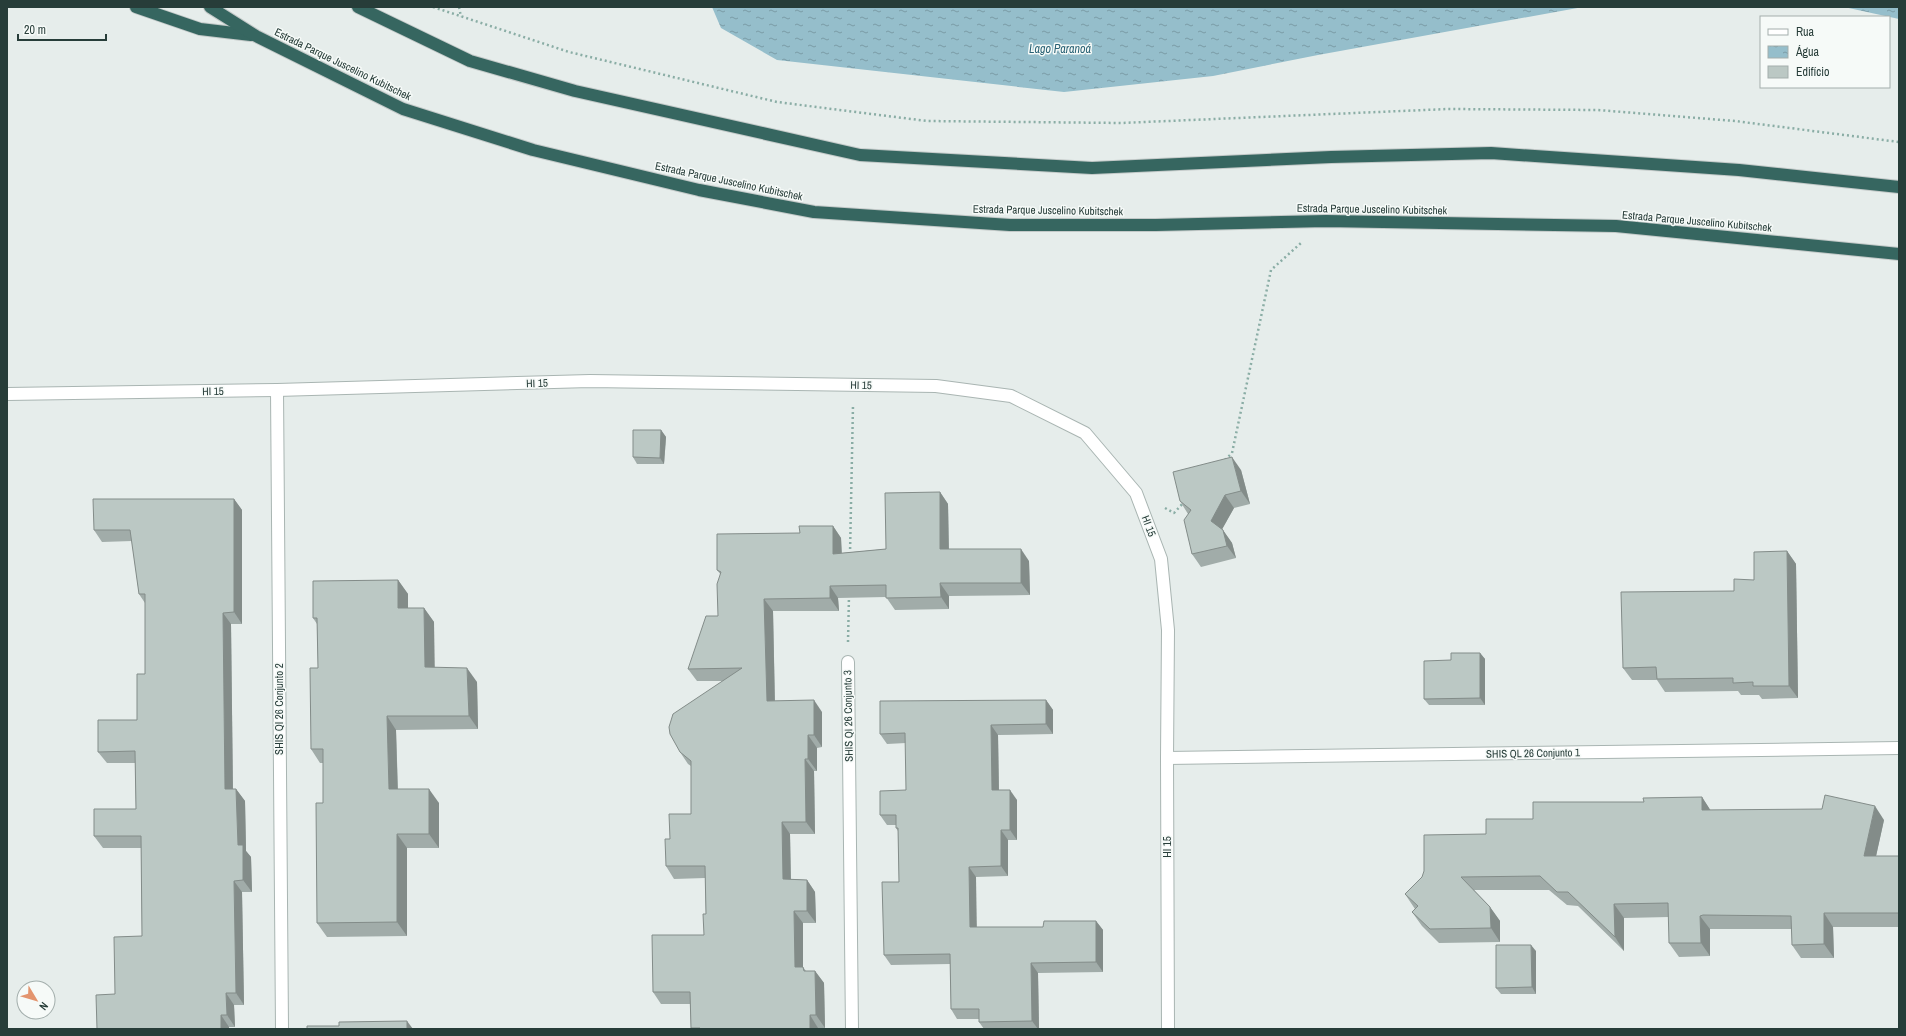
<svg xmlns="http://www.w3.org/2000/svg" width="1906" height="1036" font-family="'Archivo Narrow',sans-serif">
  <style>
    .water { fill: url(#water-ripples) }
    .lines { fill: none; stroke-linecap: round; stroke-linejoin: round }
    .minor-casing { stroke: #a9b5b2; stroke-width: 14 }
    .highway-casing { stroke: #c3c9c8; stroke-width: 14 }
    .path { stroke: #8aada5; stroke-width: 2.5; stroke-dasharray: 2 3; stroke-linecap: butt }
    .minor { stroke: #fff; stroke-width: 12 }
    .highway { stroke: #366660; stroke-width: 12 }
    .wall { fill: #a1aca9 }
    .shaded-wall { fill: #838c89 }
    .building { fill: #bbc8c4; stroke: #838c89 }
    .labels { text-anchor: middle; stroke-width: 3; stroke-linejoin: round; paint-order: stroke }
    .street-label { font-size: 11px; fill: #273d39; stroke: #f6faf8 }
    .water-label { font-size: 12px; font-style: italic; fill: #276073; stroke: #f6faf8 }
  </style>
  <defs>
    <pattern id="water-ripples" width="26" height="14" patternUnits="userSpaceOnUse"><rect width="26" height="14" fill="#95becb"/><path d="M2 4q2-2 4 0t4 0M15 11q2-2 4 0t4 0" fill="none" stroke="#7a9ca6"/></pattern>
  </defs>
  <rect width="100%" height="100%" fill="#e6edeb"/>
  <g class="water">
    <path d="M712 7H1583L1318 55 1213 76 1064 92 777 60 721 28Z"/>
    <path d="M1844 7H1899V19Z"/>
  </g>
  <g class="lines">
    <g class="minor-casing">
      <g id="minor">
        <path d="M277 390 282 1029"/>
        <path d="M7 394 277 390 590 381 936 386 1011 396 1085 433 1136 493 1161 559 1168 630 1167 758 1168 1029"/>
        <path d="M848 662 852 1029"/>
        <path d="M1167 758 1899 748"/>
      </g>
    </g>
    <g class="highway-casing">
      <g id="highway">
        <path d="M136 7 200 29 251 35"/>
        <path d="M210 7 256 36 403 109 533 150 699 190 814 212 1010 225H1156L1326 221 1616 226 1899 254"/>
        <path d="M358 7 470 61 575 91 860 155 1092 168 1331 157 1491 153 1739 170 1899 187"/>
      </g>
    </g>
    <g class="path">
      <path d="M433 7 569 52 777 102 927 121 1121 123 1448 109 1598 110 1735 121 1899 142"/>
      <path d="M459 7 461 17"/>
      <path d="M1225 460 1232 453 1271 270 1301 243"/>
      <path d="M1165 508 1174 513 1184 502"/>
      <path d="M850 554 853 405"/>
      <path d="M848 642 849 595"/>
    </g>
    <use href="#minor" class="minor"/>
    <use href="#highway" class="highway"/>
  </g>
  <g class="wall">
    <path d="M661 430 666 437 664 464H637L633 457Z"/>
    <path d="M1241 470 1250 504 1234 508 1222 529 1232 543 1236 558 1201 567 1192 554 1188 514 1180 501Z"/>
    <path d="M940 492 948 504 949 549 1029 561 1030 595 949 596V609L895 610 886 597 838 598 839 611H773L775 701 822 712V747L817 748V771H814L815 834H790L791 879 807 880 815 892 816 923H803V967L806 971H815L824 983 825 1028H818V1029H691V1028L690 1004H661L653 992 704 935 706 914 705 878 674 879 666 866 670 839 691 814V766L688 764 680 752 723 681H697L688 669 718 616 721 575 717 570 800 533 833 526 841 538 842 553 886 549Z"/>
    <path d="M234 499 242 510V624H231L233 789H236L245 801 246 851 251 857 252 892H242L244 1005H234L235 1027H229V1029H97L115 994 142 936 141 848H103L94 836 136 809 135 763H107L98 752 137 720 145 674V603L139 594 132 541 102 542 94 530Z"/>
    <path d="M1787 551 1796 564 1798 698 1762 699 1759 695H1741L1738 691 1665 692 1657 680H1632L1623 668 1734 591 1754 580Z"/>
    <path d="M398 580 408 594V608H424L434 622V667L477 682 478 729 396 730 398 789 439 803V848H407V936L327 937 317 923 323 803V763H320L311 749 318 668 317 624 313 618Z"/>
    <path d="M1480 653 1485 659V705H1429L1424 699 1451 660Z"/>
    <path d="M1046 700 1053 710V734L998 735 999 790 1017 800V840H1008V876L976 877V927H1043L1096 921 1103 930V972L1038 973 1039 1029H984L979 1022V1019H957L951 1009 950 964 891 965 884 955 899 882 898 831 896 828V825H887L880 815 906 790V743L887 744 880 734Z"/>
    <path d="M1702 797 1710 810 1884 820 1876 856H1899V927H1833L1834 958H1801L1792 945V929H1710V956L1679 957 1669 943V917L1624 918V951L1578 906 1567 905 1549 890H1474L1490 907 1500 921V942L1439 943 1422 926 1412 912 1415 909 1405 894 1486 834 1533 819 1644 802Z"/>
    <path d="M1536 951V994H1501L1496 988Z"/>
  </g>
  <g class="shaded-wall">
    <path d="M661 430 666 437 664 464 660 458Z"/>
    <path d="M1232 457 1241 470 1250 504 1241 491Z"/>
    <path d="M940 492 948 504 949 562 940 549Z"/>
    <path d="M1225 495 1234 508 1220 533 1211 521Z"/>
    <path d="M234 499 242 510V624L234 612Z"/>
    <path d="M833 526 841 538 842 567 833 554Z"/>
    <path d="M1223 530 1232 543 1236 558 1227 546Z"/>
    <path d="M1021 549 1029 561 1030 595 1021 583Z"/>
    <path d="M1787 551 1796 564 1798 698 1789 686Z"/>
    <path d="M398 580 408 594V622L398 608Z"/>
    <path d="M940 583 949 596V609L941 597Z"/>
    <path d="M830 586 838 598 839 611 830 598Z"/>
    <path d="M764 599 773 611 775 713 767 701Z"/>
    <path d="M424 608 434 622 435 681 425 667Z"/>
    <path d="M223 613 231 624 233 801 225 789Z"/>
    <path d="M1480 653 1485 659V705L1480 698Z"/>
    <path d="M467 668 477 682 478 729 469 716Z"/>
    <path d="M814 700 822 712V747L814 735Z"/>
    <path d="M1046 700 1053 710V734L1046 724Z"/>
    <path d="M387 716 396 730 398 803 389 789Z"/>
    <path d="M991 725 998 735 999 799 992 790Z"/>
    <path d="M808 735 817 748V771L808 759Z"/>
    <path d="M805 759 814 771 815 834 806 822Z"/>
    <path d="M236 789 245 801 246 851 251 857 252 892 243 880 238 845Z"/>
    <path d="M429 789 439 803V848L429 834Z"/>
    <path d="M1010 790 1017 800V840L1010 830Z"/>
    <path d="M1702 797 1711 811 1702 810Z"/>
    <path d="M1875 806 1884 820 1873 870 1864 856Z"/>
    <path d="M782 822 790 834 791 891 783 879Z"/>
    <path d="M1001 830 1008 840V876L1001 866Z"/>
    <path d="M397 834 407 848V936L397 922Z"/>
    <path d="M969 867 976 877 977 937 970 927Z"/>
    <path d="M807 880 815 892 816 923 807 911Z"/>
    <path d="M234 881 242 892 244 1005 236 993Z"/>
    <path d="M1614 904 1624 918V951L1615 937Z"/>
    <path d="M1490 907 1500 921V942L1491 928Z"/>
    <path d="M794 911 803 923V980L795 967Z"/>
    <path d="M1824 913 1833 927 1834 958 1824 944Z"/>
    <path d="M1700 916 1710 929V956L1701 943Z"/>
    <path d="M1096 921 1103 930V972L1096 962Z"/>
    <path d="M1531 945 1536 951V994L1532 987Z"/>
    <path d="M1031 963 1038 973 1039 1029H1038L1032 1021Z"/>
    <path d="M815 971 824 983 825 1028 816 1015Z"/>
    <path d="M226 993 234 1005 235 1027 227 1015Z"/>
    <path d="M221 1015 229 1027V1029H221Z"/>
    <path d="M810 1015 818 1028V1029H810Z"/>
    <path d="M407 1021 413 1029H407Z"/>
  </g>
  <g class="building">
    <path d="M633 430H661L660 458 633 457Z"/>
    <path d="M1232 457 1241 491 1225 495 1211 521 1223 530 1227 546 1192 554 1184 520 1191 510 1180 501 1173 472Z"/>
    <path d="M940 492V549H1021V583H940L941 597 886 598V585L830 586V598L764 599 767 701 814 700V735H808V759H805L806 822H782L783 879 807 880V911H794L795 967H803L804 971H815L816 1015H810V1029H700V1028H691L690 992H653L652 935H704L703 914H706L705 866H666L665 839H670L669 814H691V761L680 752 670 734 669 727 673 714 742 668 688 669 706 616H718L717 584 721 572 717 570V534L800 533 799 526H833V554L886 549 885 493Z"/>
    <path d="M93 499H234V612L223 613 225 789H236L238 845H243V880L234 881 236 993H226L227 1015H221V1029H97L96 995 115 994 114 937 142 936 141 836H94V809H136L135 751 98 752V720H137V674H145V594H139L130 530H94Z"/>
    <path d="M1787 551 1789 686H1753V682L1733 683V678L1657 679 1656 667 1623 668 1621 592 1734 591V579L1754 580V552Z"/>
    <path d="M398 580V608H424L425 667 467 668 469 716H387L389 789H429V834H397V922L317 923 316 803H323V749H311L310 668H318L317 618H313V581Z"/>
    <path d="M1451 653H1480V698L1424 699V661L1451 660Z"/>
    <path d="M1046 700V724L991 725 992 790H1010V830H1001V866L969 867 970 927H1043L1044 921H1096V962L1031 963 1032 1021 979 1022V1009H951L950 954 884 955 882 882H899L898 828H896V815H880V791L906 790 905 733 880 734V701Z"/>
    <path d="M1825 795 1875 806 1864 856H1899V913H1824V944L1792 945 1791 916 1703 915 1700 916 1701 943H1669L1668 903 1614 904 1615 937 1568 892H1557L1540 876 1461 877 1490 907 1491 928 1430 929 1412 912 1418 906 1405 894 1422 877 1424 871V835L1486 834V819H1533V802H1644L1643 798 1702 797V810L1822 809Z"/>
    <path d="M1496 945H1531L1532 987 1496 988Z"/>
    <path d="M407 1021V1029H307V1026H339V1022Z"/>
  </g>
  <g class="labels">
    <g class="street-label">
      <text transform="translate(343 64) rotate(26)" y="4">Estrada Parque Juscelino Kubitschek</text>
      <text transform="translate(729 181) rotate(12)" y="4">Estrada Parque Juscelino Kubitschek</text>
      <text transform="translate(1372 209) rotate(1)" y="4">Estrada Parque Juscelino Kubitschek</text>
      <text transform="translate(1048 210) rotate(1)" y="4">Estrada Parque Juscelino Kubitschek</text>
      <text transform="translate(1697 221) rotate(5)" y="4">Estrada Parque Juscelino Kubitschek</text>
      <text transform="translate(537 383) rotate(-2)" y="4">HI 15</text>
      <text transform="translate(861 385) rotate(1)" y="4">HI 15</text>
      <text transform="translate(213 391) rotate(-1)" y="4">HI 15</text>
      <text transform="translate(1149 526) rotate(69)" y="4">HI 15</text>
      <text transform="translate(279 709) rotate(-90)" y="4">SHIS QI 26 Conjunto 2</text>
      <text transform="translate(848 716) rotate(-91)" y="4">SHIS QI 26 Conjunto 3</text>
      <text transform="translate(1533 753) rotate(-1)" y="4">SHIS QL 26 Conjunto 1</text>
      <text transform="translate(1167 847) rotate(-90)" y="4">HI 15</text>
    </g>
    <g class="water-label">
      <text x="1060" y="53">Lago Paranoá</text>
    </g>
  </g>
  <rect width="1906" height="1036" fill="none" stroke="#273d39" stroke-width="16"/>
  <rect x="1760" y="16" width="130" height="72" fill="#f6faf8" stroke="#a3aeac"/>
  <rect x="1768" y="29" width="20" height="6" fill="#ffffff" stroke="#a3aeac"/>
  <text x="1796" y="36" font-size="12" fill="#273d39">Rua</text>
  <rect x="1768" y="46" width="20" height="12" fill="url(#water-ripples)" stroke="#a3aeac"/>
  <text x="1796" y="56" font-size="12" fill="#273d39">Água</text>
  <rect x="1768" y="66" width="20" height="12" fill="#bbc8c4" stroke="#a3aeac"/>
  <text x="1796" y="76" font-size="12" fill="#273d39">Edifício</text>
  <g transform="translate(36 1000) rotate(128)"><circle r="19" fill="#f6faf8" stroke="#a3aeac"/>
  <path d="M0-3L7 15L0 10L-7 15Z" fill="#e3946e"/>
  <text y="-6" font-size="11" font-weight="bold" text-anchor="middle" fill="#273d39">N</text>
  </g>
  <path d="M18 34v6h88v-6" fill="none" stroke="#273d39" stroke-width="2"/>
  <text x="24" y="34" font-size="12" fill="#273d39" stroke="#f6faf8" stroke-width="3" paint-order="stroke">20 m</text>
</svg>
